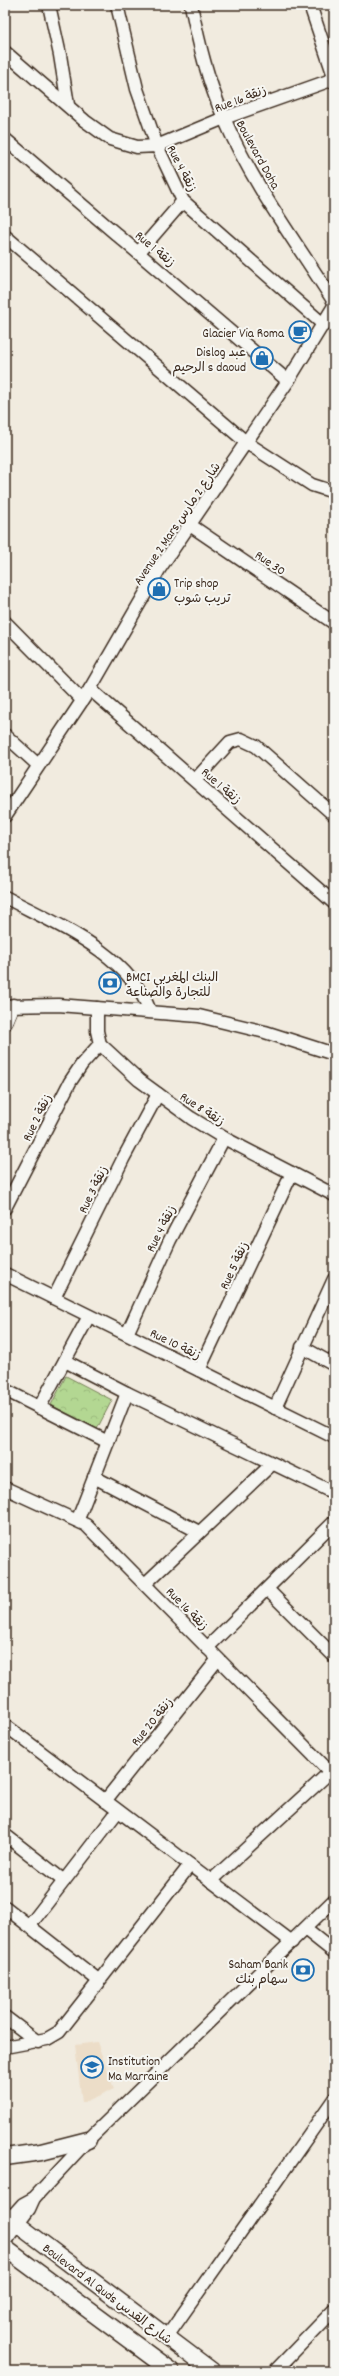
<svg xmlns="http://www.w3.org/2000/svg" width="339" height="2376" font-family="Dekko,'Playpen Sans Arabic',sans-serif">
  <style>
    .built { fill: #ecddc8 }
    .park { fill: url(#park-crowns); stroke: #778058 }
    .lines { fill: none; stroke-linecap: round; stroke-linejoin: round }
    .minor-casing { stroke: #3b2a1e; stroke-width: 15 }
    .major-casing { stroke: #3b2a1e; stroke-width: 19 }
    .minor { stroke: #f6f6f2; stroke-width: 12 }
    .major { stroke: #f6f6f2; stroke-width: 16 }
    .labels { text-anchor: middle; stroke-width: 4; stroke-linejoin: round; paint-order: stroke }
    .street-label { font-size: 13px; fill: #3b2a1e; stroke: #f6f6f2 }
    .poi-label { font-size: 13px; fill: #3b2a1e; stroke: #f6f6f2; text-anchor: end }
  </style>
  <defs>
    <pattern id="park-crowns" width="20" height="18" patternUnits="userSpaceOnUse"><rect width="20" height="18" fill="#b3d792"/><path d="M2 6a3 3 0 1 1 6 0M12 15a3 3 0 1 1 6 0" fill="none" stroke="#9bb97d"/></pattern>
  </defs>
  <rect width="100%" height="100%" fill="#f1ebdf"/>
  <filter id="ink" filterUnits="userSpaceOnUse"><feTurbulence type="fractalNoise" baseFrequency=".025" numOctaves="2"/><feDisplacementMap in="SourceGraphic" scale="8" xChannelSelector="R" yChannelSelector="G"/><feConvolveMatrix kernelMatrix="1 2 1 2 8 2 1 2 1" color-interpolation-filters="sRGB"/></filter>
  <g filter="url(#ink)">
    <path class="built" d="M97 2042 114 2089 82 2103 75 2045Z"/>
    <path class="park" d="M66 1376 112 1400 97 1429 51 1405Z"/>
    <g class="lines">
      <g class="minor-casing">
        <g id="minor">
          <path d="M49 5 60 55 68 105"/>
          <path d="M117 5 137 89 157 146 224 118 334 79"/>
          <path d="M191 5C199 44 208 82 224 118 252 184 296 242 334 302"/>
          <path d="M310 5 334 76"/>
          <path d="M5 52 85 121 110 139 137 147 157 146 183 201 324 325"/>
          <path d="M5 139 288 381"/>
          <path d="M5 236 247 443 312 485 334 492"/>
          <path d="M139 252 183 201"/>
          <path d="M190 525 334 623"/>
          <path d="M5 622 82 700"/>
          <path d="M90 689 334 903"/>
          <path d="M5 735 38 765"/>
          <path d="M195 780 230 742 241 739 256 746 334 815"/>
          <path d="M5 816 90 689 160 568 288 381 334 306"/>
          <path d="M5 897C57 925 127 952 150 1011"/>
          <path d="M5 1006 58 1005 199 1016 265 1032 334 1054"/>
          <path d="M97 1008V1031L100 1044 139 1080 191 1118 224 1138 334 1195"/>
          <path d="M5 1024 13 1005"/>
          <path d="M5 1208 70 1082 82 1064 100 1044"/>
          <path d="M5 1274 334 1437"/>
          <path d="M54 1298 123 1159 158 1094"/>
          <path d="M127 1334 170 1240 224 1138"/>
          <path d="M302 1347 334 1365"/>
          <path d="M65 1361 127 1393 334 1493"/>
          <path d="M199 1370 292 1173"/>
          <path d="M5 1390 108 1442"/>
          <path d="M39 1408 89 1316"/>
          <path d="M275 1408 334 1279"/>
          <path d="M94 1477 199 1532"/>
          <path d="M5 1488 86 1525 330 1772H334"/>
          <path d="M78 1519 127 1393"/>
          <path d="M145 1584 272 1464"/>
          <path d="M267 1589 334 1656"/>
          <path d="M207 1648 334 1522"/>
          <path d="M5 1725 292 1942"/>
          <path d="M105 1801 218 1659"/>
          <path d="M5 1835 64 1881"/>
          <path d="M211 1881 330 1772"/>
          <path d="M5 1907 98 1980"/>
          <path d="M30 1925 118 1811"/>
          <path d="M305 1929 334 1952"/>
          <path d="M5 2017 38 2042"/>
          <path d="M5 2047 47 2039 59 2032 190 1865"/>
          <path d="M5 2224 23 2204 34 2198 88 2140 334 1900"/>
          <path d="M5 2241 29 2209 34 2198"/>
          <path d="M166 2338 334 2099"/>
          <path d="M275 2371 334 2310"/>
        </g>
      </g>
      <g class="major-casing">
        <g id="major">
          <path d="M5 2157 41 2152 88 2140"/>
          <path d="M5 2215 212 2371"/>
          <path d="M5 2248 171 2371"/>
        </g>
      </g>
      <use href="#minor" class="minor"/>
      <use href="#major" class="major"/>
    </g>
  </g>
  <defs>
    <g id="cafe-ring" transform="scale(1.15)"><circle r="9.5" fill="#f6f6f2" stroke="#1f6fb2" stroke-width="1.5"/><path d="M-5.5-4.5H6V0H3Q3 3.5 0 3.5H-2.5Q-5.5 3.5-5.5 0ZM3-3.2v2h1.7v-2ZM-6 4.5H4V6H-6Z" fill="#1f6fb2"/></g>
    <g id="shop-ring" transform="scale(1.15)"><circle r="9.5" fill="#f6f6f2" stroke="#1f6fb2" stroke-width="1.5"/><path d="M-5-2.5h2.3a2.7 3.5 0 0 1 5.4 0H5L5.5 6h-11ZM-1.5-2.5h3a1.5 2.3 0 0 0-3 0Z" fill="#1f6fb2"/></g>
    <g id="bank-ring" transform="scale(1.15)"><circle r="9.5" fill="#f6f6f2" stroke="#1f6fb2" stroke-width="1.5"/><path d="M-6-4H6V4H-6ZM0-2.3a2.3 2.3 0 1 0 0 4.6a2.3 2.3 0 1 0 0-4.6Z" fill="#1f6fb2"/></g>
    <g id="school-ring" transform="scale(1.15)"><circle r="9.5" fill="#f6f6f2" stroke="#1f6fb2" stroke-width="1.5"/><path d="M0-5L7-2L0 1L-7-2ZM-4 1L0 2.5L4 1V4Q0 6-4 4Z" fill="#1f6fb2"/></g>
  </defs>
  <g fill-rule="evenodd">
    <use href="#cafe-ring" x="300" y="332"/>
    <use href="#shop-ring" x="262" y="358"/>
    <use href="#shop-ring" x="159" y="589"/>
    <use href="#bank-ring" x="110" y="983"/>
    <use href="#bank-ring" x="303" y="1970"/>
    <use href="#school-ring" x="92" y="2067"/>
  </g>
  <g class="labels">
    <g class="street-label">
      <text transform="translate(240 98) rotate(-21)" y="5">Rue 16 زنقة</text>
      <text transform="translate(259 154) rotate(61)" y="5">Boulevard Doha</text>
      <text transform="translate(183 168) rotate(63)" y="5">Rue 4 زنقة</text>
      <text transform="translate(156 248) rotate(40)" y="5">Rue 1 زنقة</text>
      <text transform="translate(176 523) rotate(-56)" y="5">Avenue 2 Mars شارع 2 مارس</text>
      <text transform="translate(271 562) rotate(34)" y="5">Rue 30</text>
      <text transform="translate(222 785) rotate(41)" y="5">Rue 1 زنقة</text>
      <text transform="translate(203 1108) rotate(33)" y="5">Rue 8 زنقة</text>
      <text transform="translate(36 1117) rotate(-64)" y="5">Rue 2 زنقة</text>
      <text transform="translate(92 1189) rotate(-64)" y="5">Rue 3 زنقة</text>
      <text transform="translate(160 1228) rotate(-63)" y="5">Rue 4 زنقة</text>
      <text transform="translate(233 1265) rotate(-65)" y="5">Rue 5 زنقة</text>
      <text transform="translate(176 1343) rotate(26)" y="5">Rue 10 زنقة</text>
      <text transform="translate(188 1608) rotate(46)" y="5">Rue 16 زنقة</text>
      <text transform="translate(151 1721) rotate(-51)" y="5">Rue 20 زنقة</text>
      <text transform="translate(108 2293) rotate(37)" y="5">Boulevard Al Quds شارع القدس</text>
    </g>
    <g class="poi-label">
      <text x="284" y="337">Glacier Via Roma</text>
      <text x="246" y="356">Dislog عبد<tspan x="246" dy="15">الرحيم s daoud</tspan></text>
      <text x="174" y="587" text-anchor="start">Trip shop<tspan x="174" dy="15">تريب شوب</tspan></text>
      <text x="126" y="981" text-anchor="start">BMCI البنك المغربي<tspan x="126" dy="15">للتجارة والصناعة</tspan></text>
      <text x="288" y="1968">Saham Bank<tspan x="288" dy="15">سهام بنك</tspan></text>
      <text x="108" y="2065" text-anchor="start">Institution<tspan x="108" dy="15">Ma Marraine</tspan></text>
    </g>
  </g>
  <rect width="339" height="2376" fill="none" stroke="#f6f6f2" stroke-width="20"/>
  <rect x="10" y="10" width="319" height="2356" fill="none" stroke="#3b2a1e" stroke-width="1.5" filter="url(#ink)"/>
</svg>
